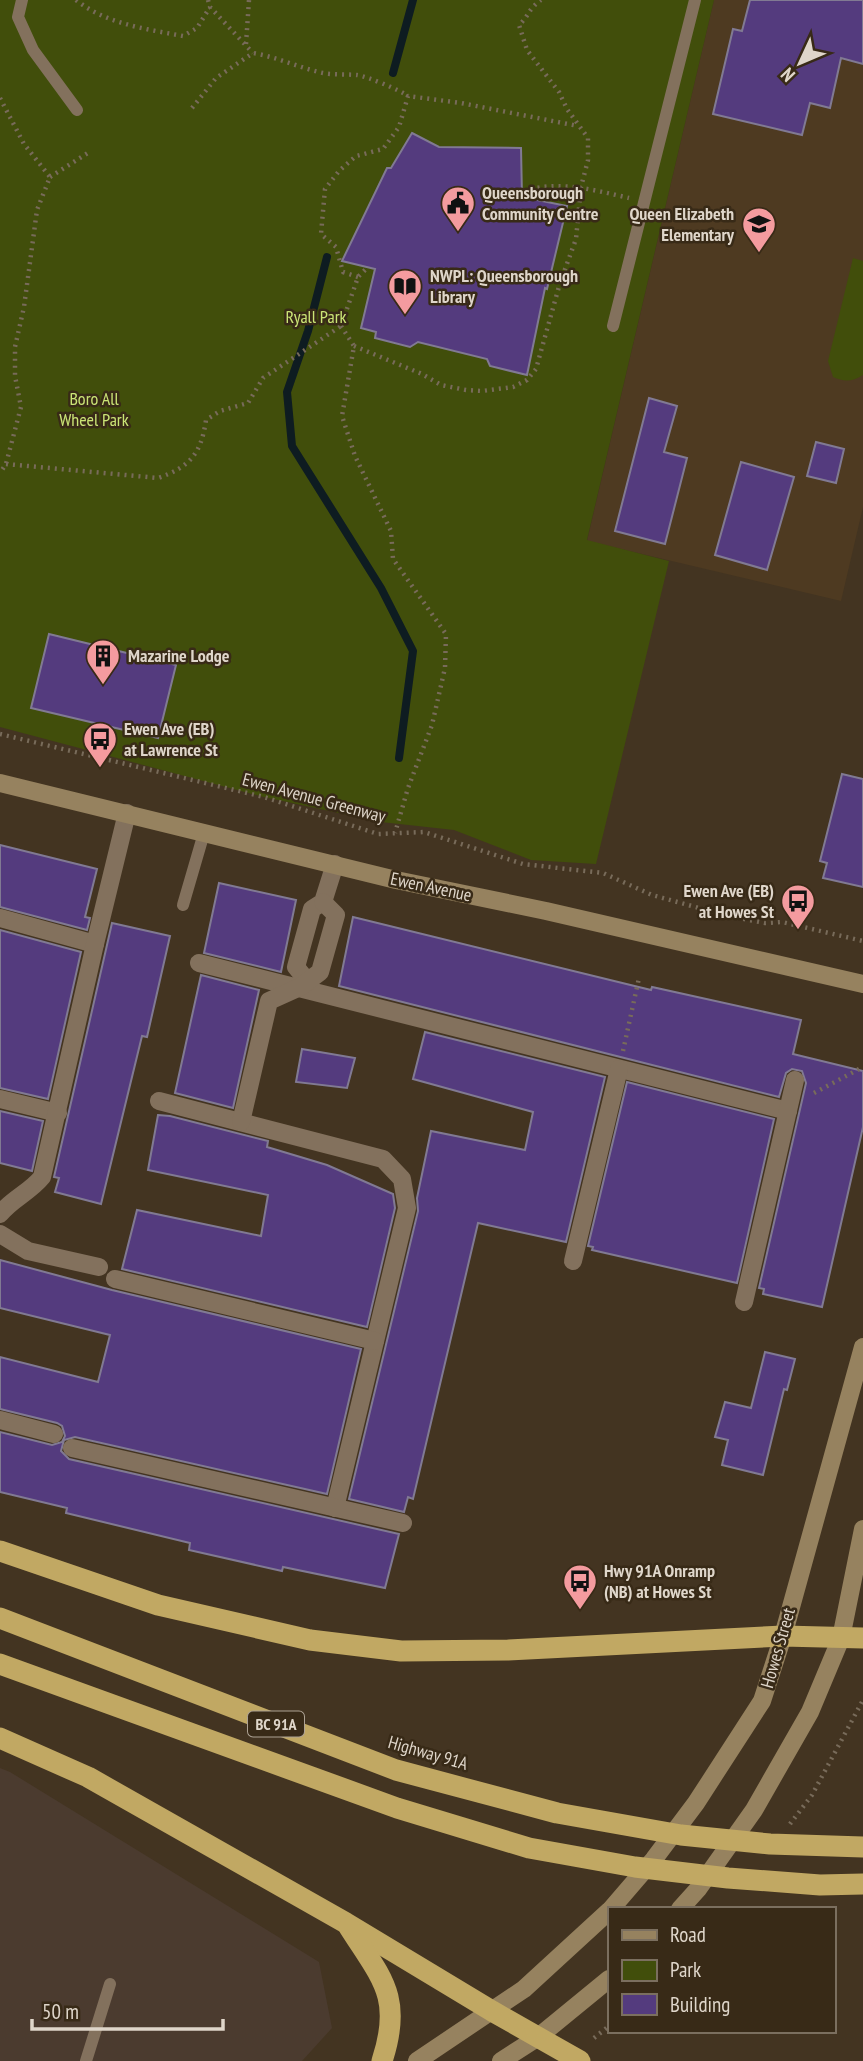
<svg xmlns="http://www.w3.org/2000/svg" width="863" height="2061" font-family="'PT Sans Narrow',sans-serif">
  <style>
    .industrial { fill: #4b3b2f }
    .built { fill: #4e3a21 }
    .green { fill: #414e0b }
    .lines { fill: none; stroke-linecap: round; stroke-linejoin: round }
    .stream { stroke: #0e1c21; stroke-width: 8 }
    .building { fill: #543b7e; stroke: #817a93; stroke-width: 2 }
    .path { stroke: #786b5a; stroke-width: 4.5; stroke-dasharray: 2 5; stroke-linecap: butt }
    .lane { stroke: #83715d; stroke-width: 12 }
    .street { stroke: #83715d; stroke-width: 18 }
    .secondary { stroke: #96825f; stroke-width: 18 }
    .highway { stroke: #c1a863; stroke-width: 21 }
    .labels { text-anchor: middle; stroke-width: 5; stroke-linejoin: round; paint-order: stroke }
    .shield { fill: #382a17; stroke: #ada294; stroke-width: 2 }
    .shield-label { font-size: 16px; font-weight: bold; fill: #dfd6ca }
    .poi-label { font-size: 18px; font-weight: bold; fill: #dfd6ca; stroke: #382a17; text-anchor: start }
    .park-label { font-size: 18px; fill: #cbe576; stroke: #382a17 }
    .street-label { font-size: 18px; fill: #dfd6ca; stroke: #382a17 }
  </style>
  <rect width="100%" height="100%" fill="#433421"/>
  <path class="industrial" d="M0 1768 10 1772 319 1962 332 2028 302 2061H0Z"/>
  <path class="built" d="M714 0H863V507L841 601 587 541Z"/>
  <g class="green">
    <path d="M0 0H714L587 540 669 561 596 864 531 860 454 830 381 822 264 797 0 727Z"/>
    <path d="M853 258 863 261V375C852 382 844 382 833 377L828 361Z"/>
  </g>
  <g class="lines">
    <g class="stream">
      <path d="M393 73 413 0"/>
      <path d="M327 257 308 331 287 392 292 446 381 588 413 651 399 758"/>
    </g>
  </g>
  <g class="building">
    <path d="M750 0H863V64L841 58 830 108 810 103 802 135 713 114 733 29 742 31Z"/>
    <path d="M412 133 439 147 521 148 522 197 567 206 547 289 545 288 527 375 490 366 487 359 418 342 410 347 375 338 376 332 361 328 375 269 342 261 387 168H391Z"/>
    <path d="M649 398 677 406 664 452 687 458 665 544 615 531Z"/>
    <path d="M816 442 844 449 836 483 807 476Z"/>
    <path d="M741 462 794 477 767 570 715 555Z"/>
    <path d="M49 634 176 665 158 738 31 708Z"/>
    <path d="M842 774 863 779V887L823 878 827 863 820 861Z"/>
    <path d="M0 845 97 869 85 917 90 918 87 930 0 907Z"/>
    <path d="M219 883 296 900 281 972 204 953Z"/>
    <path d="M353 917 651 990 652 987 801 1020 793 1054 863 1071V1127L822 1307 763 1294 764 1289 759 1288 806 1083 802 1071 792 1069 786 1073 779 1097 339 986Z"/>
    <path d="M112 923 170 936 147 1037 142 1036 101 1204 55 1192 59 1178 54 1177Z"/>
    <path d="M0 930 81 952 48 1099 0 1088Z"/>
    <path d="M201 975 259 990 233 1108 175 1093Z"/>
    <path d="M425 1032 605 1077 566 1242 478 1223 413 1499 408 1497 404 1512 349 1499 418 1211 417 1198 431 1131 525 1150 533 1112 413 1079Z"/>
    <path d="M302 1049 355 1058 347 1088 296 1082Z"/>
    <path d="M627 1082 774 1119 737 1283 592 1250 593 1247 588 1246Z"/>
    <path d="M0 1111 43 1121 32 1171 0 1163Z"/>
    <path d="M158 1115 170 1116 268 1141 267 1147 327 1165 393 1194 395 1208 367 1327 122 1269 137 1210 261 1236 268 1195 148 1170Z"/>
    <path d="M0 1260 112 1290 361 1349 327 1494 75 1437 64 1440 61 1451 69 1459 399 1534 385 1588 283 1567 282 1571 189 1550 190 1543 66 1513 67 1508 0 1492V1432L52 1445 62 1442 65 1436 62 1426 57 1423 0 1409V1357L98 1382 110 1335 0 1308Z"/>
    <path d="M765 1352 795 1359 787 1390 784 1389 763 1475 722 1465 728 1440 715 1437 725 1402 751 1408Z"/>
  </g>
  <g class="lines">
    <g class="path">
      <path d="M76 0C106 24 146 29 183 36L197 28 210 7"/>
      <path d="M208 0 210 7 253 53"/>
      <path d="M246 44 249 0"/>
      <path d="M0 98 24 144 50 177 37 210 24 307 15 347V376L21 407 6 464 0 473"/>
      <path d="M192 108 216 78 253 53C277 57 300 68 323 73 334 75 346 74 357 75 366 76 400 90 408 96"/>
      <path d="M50 177 91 151"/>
      <path d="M524 191C559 180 594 190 629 198"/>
      <path d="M358 277 343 272 336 247 321 234 325 189 339 171 356 156 383 149 399 127 408 96 461 103 578 126"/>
      <path d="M341 326 354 346 342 416 355 456 391 531 393 559 446 634 445 668 432 725 408 788 395 833"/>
      <path d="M354 346 422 374 441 385 466 390 482 391 513 387 527 380 536 369 560 283 576 239 581 187 588 160V138L567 109 559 92 527 50 519 25C529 16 528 9 541 0"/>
      <path d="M6 464 158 478C190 467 201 454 206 420L220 411 248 403 263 378 341 326 358 277 366 269"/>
      <path d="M0 734 264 797 378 834 424 832 523 864 603 873 652 895 728 916 765 923 782 922 863 941"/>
      <path d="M623 1051 639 978"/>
      <path d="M814 1093 863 1067"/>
      <path d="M790 1824 812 1795 863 1700"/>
      <path d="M594 2038 609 2026"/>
    </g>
    <g class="lane">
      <path d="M22 0 18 17 33 50 77 110"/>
      <path d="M613 326 695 0"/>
      <path d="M183 905 204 833"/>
      <path d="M86 2061 110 1984"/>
    </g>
    <g class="street">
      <path d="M0 918 95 944"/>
      <path d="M199 963 788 1111"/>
      <path d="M308 982 296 967 312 909 323 902 335 864"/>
      <path d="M0 1099 58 1113"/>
      <path d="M159 1101 383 1159 402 1179 407 1208 335 1508"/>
      <path d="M241 1122 269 1001 300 987 320 972 336 915 323 902"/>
      <path d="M0 1214C12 1199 30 1192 42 1177L95 944 127 813"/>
      <path d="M0 1234 28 1251 99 1267"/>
      <path d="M573 1261 619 1069"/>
      <path d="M115 1279 375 1341"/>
      <path d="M744 1302 795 1080"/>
      <path d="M0 1420 54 1434"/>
      <path d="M72 1448 403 1523"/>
    </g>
    <g class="secondary">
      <path d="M0 783 396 880 546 911 863 984"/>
      <path d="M611 1909 654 1859 696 1803 762 1701 783 1636 863 1347"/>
      <path d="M680 1909 698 1889 754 1810 810 1712 841 1638 863 1529"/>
      <path d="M417 2061 524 1989 609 1911"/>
      <path d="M501 2061 537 2038 609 1979"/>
    </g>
    <g class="highway">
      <path d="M0 1551 158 1605 310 1640 401 1651 508 1650 783 1636 863 1638"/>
      <path d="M0 1618 396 1770 557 1813 681 1835 770 1844 863 1847"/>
      <path d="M0 1664 397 1808 529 1848 635 1867 728 1878 820 1885 863 1884"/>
      <path d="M0 1738 88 1777 346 1923 492 2011 580 2061"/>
      <path d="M349 1927C382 1979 403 1997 382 2061"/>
    </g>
  </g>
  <defs>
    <g id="civic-pin" transform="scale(1.75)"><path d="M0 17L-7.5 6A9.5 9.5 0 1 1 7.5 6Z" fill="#f49b9f" stroke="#382a17"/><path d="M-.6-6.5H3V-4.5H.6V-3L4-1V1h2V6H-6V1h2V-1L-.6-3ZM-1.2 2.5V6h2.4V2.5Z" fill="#111"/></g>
    <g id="school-pin" transform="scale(1.75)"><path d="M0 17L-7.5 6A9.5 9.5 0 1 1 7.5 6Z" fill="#f49b9f" stroke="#382a17"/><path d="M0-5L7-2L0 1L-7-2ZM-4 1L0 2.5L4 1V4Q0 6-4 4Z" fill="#111"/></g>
    <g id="library-pin" transform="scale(1.75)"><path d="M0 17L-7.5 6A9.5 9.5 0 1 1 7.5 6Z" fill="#f49b9f" stroke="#382a17"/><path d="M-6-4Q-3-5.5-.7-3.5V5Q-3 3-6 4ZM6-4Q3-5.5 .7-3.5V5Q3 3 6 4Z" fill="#111"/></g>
    <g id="building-pin" transform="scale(1.75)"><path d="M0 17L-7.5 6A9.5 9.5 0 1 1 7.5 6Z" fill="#f49b9f" stroke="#382a17"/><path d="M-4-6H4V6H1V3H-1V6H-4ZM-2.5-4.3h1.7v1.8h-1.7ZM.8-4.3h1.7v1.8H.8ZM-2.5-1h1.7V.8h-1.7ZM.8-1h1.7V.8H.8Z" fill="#111"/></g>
    <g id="bus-pin" transform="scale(1.75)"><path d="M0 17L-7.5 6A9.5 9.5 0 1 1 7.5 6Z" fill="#f49b9f" stroke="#382a17"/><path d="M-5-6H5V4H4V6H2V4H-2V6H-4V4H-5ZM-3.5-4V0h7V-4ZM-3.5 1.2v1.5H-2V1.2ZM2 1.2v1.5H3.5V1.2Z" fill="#111"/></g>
  </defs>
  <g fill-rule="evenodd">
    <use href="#civic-pin" x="458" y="203"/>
    <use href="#school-pin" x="759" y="224"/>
    <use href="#library-pin" x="405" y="286"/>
    <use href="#building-pin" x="103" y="656"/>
    <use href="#bus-pin" x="100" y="739"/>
    <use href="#bus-pin" x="798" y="901"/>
    <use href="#bus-pin" x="580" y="1581"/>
  </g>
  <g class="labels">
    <rect class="shield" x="248" y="1711.5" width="56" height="25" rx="5"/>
    <g class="shield-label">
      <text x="276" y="1730">BC 91A</text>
    </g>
    <g class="poi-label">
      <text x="482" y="199">Queensborough<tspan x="482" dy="21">Community Centre</tspan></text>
      <text x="734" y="220" text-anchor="end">Queen Elizabeth<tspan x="734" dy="21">Elementary</tspan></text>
      <text x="430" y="282">NWPL: Queensborough<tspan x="430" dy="21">Library</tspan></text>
      <text x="128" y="662">Mazarine Lodge</text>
      <text x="124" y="735">Ewen Ave (EB)<tspan x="124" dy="21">at Lawrence St</tspan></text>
      <text x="774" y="897" text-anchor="end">Ewen Ave (EB)<tspan x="774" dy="21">at Howes St</tspan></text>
      <text x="604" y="1577">Hwy 91A Onramp<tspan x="604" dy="21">(NB) at Howes St</tspan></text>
    </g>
    <g class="park-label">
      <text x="316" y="323">Ryall Park</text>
      <text x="94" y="405">Boro All<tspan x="94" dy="21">Wheel Park</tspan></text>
    </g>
    <g class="street-label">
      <text transform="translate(314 798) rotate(15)" y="6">Ewen Avenue Greenway</text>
      <text transform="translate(431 887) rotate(12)" y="6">Ewen Avenue</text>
      <text transform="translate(778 1648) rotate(-74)" y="6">Howes Street</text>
      <text transform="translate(428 1753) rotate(16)" y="6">Highway 91A</text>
    </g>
  </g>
  <rect x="608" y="1907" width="228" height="126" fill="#382a17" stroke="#7b6f5f" stroke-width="2"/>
  <rect x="622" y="1930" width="35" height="10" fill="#96825f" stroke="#7b6f5f" stroke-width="2"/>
  <text x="670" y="1942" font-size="21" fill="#dfd6ca">Road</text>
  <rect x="622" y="1960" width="35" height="21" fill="#414e0b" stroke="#7b6f5f" stroke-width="2"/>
  <text x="670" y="1977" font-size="21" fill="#dfd6ca">Park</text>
  <rect x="622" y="1994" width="35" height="21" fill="#543b7e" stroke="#7b6f5f" stroke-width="2"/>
  <text x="670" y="2012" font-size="21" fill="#dfd6ca">Building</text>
  <g transform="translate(800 63) rotate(226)" stroke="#382a17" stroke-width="5" paint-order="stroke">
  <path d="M0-5L12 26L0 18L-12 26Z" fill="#dfd6ca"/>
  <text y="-10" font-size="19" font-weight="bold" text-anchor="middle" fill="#dfd6ca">N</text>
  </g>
  <path d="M32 2019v10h191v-10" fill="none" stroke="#dfd6ca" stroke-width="3.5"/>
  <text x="42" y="2019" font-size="21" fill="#dfd6ca" stroke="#382a17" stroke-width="5" paint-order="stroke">50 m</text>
</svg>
